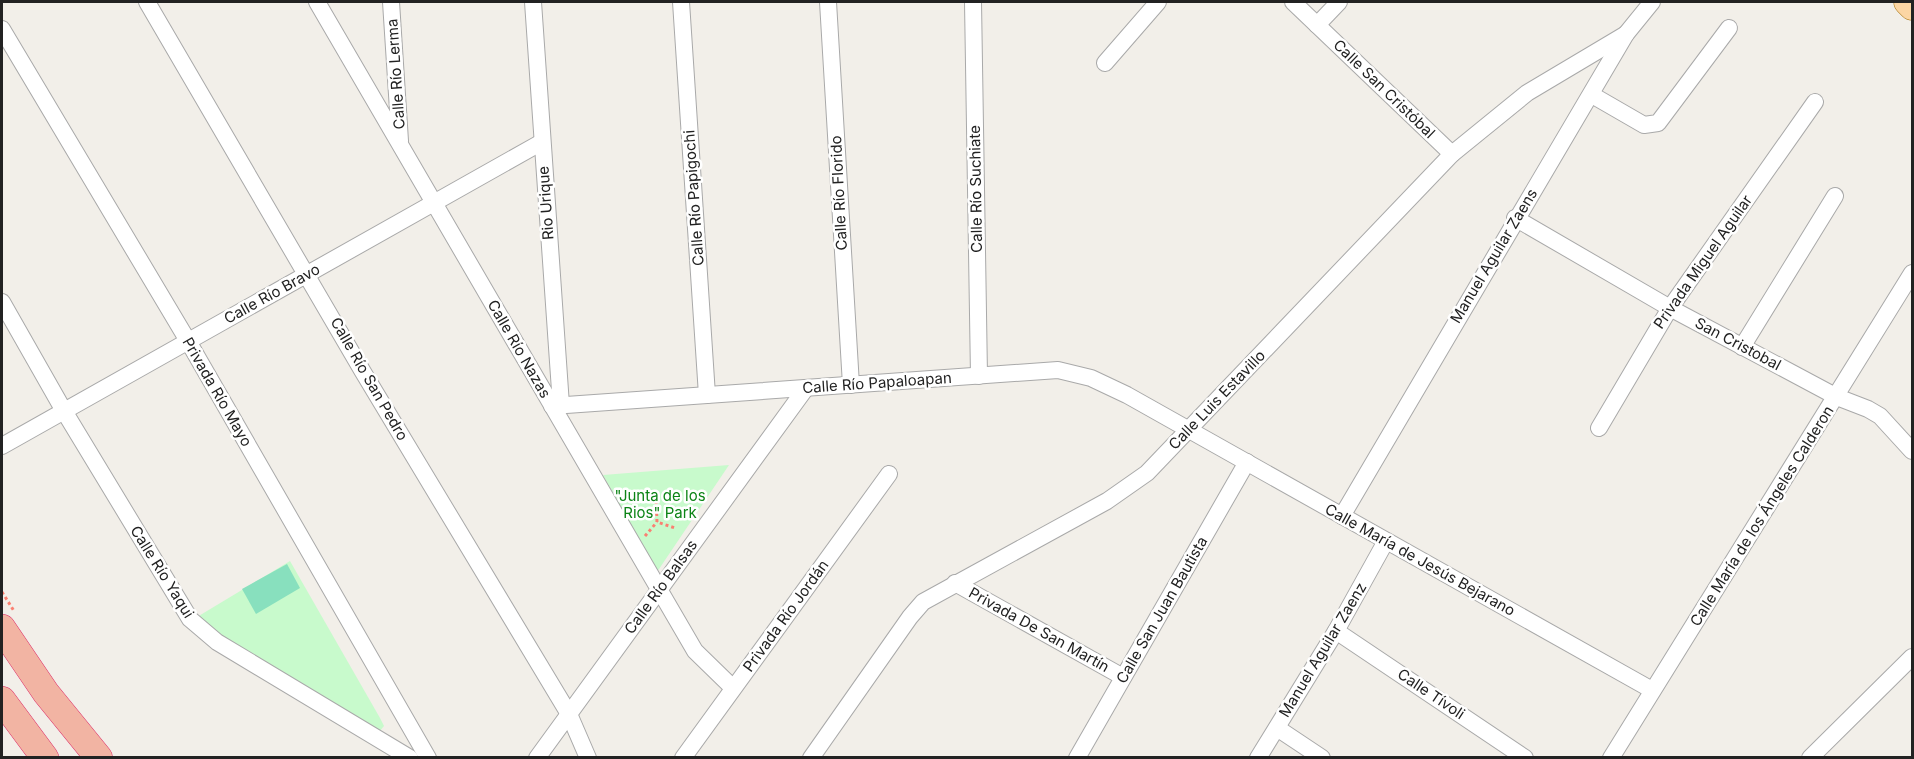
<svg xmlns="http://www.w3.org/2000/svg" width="1914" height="759" font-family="Inter,sans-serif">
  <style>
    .park { fill: #c8facc }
    .pitch { fill: #88e0be }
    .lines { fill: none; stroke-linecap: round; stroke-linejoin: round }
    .minor-casing { stroke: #a9a9a9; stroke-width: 18 }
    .primary-casing { stroke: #a06b00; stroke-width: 27 }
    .trunk-casing { stroke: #dc2a67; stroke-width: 28 }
    .path { stroke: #fa8072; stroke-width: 3; stroke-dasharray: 3 3; stroke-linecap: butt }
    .minor { stroke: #fff; stroke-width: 16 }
    .primary { stroke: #fcd6a4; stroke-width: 26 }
    .trunk { stroke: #f2b4a3; stroke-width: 27 }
    .labels { text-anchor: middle; stroke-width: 5; stroke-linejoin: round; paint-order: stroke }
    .street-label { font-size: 15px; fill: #222; stroke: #fff }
    .park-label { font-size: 15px; fill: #0c8416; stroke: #fff }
  </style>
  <rect width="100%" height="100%" fill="#f2efe9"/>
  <g class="park">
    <path d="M729 465 657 572 603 475Z"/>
    <path d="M290 561 380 718 384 726 379 732 192 620Z"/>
  </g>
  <path class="pitch" d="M287 564 300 588 256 614 242 589Z"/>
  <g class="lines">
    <g class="minor-casing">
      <g id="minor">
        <path d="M147 2 363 372 569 714 588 758"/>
        <path d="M317 2 695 651 733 688"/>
        <path d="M391 2 400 141"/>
        <path d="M533 2 561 405"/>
        <path d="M681 2 707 395"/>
        <path d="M828 2 851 385"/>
        <path d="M973 2 979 376"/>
        <path d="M1293 2 1452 154"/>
        <path d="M1317 25 1339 2"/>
        <path d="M2 29 188 341 428 758"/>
        <path d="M1105 63 1158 2"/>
        <path d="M1592 95 1644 125 1658 123 1729 28"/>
        <path d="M1515 218 1670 308 1837 397 1868 409 1880 416 1912 451"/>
        <path d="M2 302 64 411 190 619 217 642 410 758"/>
        <path d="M1742 347 1835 196"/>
        <path d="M552 406 1058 370 1091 378 1127 395 1652 690"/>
        <path d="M1599 428 1670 308 1815 102"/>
        <path d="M2 446 542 142"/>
        <path d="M1342 516 1626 34 1652 2"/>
        <path d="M955 583 1123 677"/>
        <path d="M1336 631 1525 758"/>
        <path d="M1277 728 1322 758"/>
        <path d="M537 758 806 388"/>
        <path d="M683 758 889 474"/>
        <path d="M811 758 910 617 923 602 1107 501 1147 473 1452 154 1527 93 1626 34"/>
        <path d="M1077 758 1247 462"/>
        <path d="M1258 758 1336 631 1386 541"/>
        <path d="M1611 758 1912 273"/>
        <path d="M1810 758 1912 657"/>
      </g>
    </g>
    <g class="primary-casing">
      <path id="primary" d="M1907 2 1912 7"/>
    </g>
    <g class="trunk-casing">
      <g id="trunk">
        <path d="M2 628 46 693 99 758"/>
        <path d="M2 700 45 758"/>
      </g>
    </g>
    <g class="path">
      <path d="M656 501 657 522 675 528"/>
      <path d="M645 536 657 522"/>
      <path d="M2 592 14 611"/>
    </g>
    <use href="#minor" class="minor"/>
    <use href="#primary" class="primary"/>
    <use href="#trunk" class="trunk"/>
  </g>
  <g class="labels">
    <g class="street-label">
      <text transform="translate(396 74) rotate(-94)" y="5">Calle Río Lerma</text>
      <text transform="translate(1384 89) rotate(44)" y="5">Calle San Cristóbal</text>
      <text transform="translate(976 189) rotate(-91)" y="5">Calle Río Suchiate</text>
      <text transform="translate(839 193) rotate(-93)" y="5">Calle Río Florido</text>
      <text transform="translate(694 198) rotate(-94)" y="5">Calle Río Papigochi</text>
      <text transform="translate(546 203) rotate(-94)" y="5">Rio Urique</text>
      <text transform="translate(1494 256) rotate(-59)" y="5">Manuel Aguilar Zaens</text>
      <text transform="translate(1703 262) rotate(-55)" y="5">Privada Miguel Aguilar</text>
      <text transform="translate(272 294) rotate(-29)" y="5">Calle Río Bravo</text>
      <text transform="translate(1738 344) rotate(28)" y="5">San Cristobal</text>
      <text transform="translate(519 349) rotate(60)" y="5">Calle Río Nazas</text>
      <text transform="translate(369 379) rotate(60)" y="5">Calle Río San Pedro</text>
      <text transform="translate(877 383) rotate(-4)" y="5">Calle Río Papaloapan</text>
      <text transform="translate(217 392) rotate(60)" y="5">Privada Río Mayo</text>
      <text transform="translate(1217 400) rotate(-46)" y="5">Calle Luis Estavillo</text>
      <text transform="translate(1762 516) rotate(-58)" y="5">Calle María de los Ángeles Calderon</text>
      <text transform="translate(1420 560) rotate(29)" y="5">Calle María de Jesús Bejarano</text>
      <text transform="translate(162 572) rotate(58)" y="5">Calle Río Yaqui</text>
      <text transform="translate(661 587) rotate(-54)" y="5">Calle Río Balsas</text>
      <text transform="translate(1162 610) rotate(-60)" y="5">Calle San Juan Bautista</text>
      <text transform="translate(786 616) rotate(-54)" y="5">Privada Río Jordán</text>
      <text transform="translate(1039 630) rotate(29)" y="5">Privada De San Martín</text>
      <text transform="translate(1323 650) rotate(-59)" y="5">Manuel Aguilar Zaenz</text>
      <text transform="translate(1431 694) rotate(34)" y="5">Calle Tívoli</text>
    </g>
    <g class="park-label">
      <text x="660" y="501">"Junta de los<tspan x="660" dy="17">Rios" Park</tspan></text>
    </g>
  </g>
  <rect width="1914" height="759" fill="none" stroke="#222222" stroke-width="6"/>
</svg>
